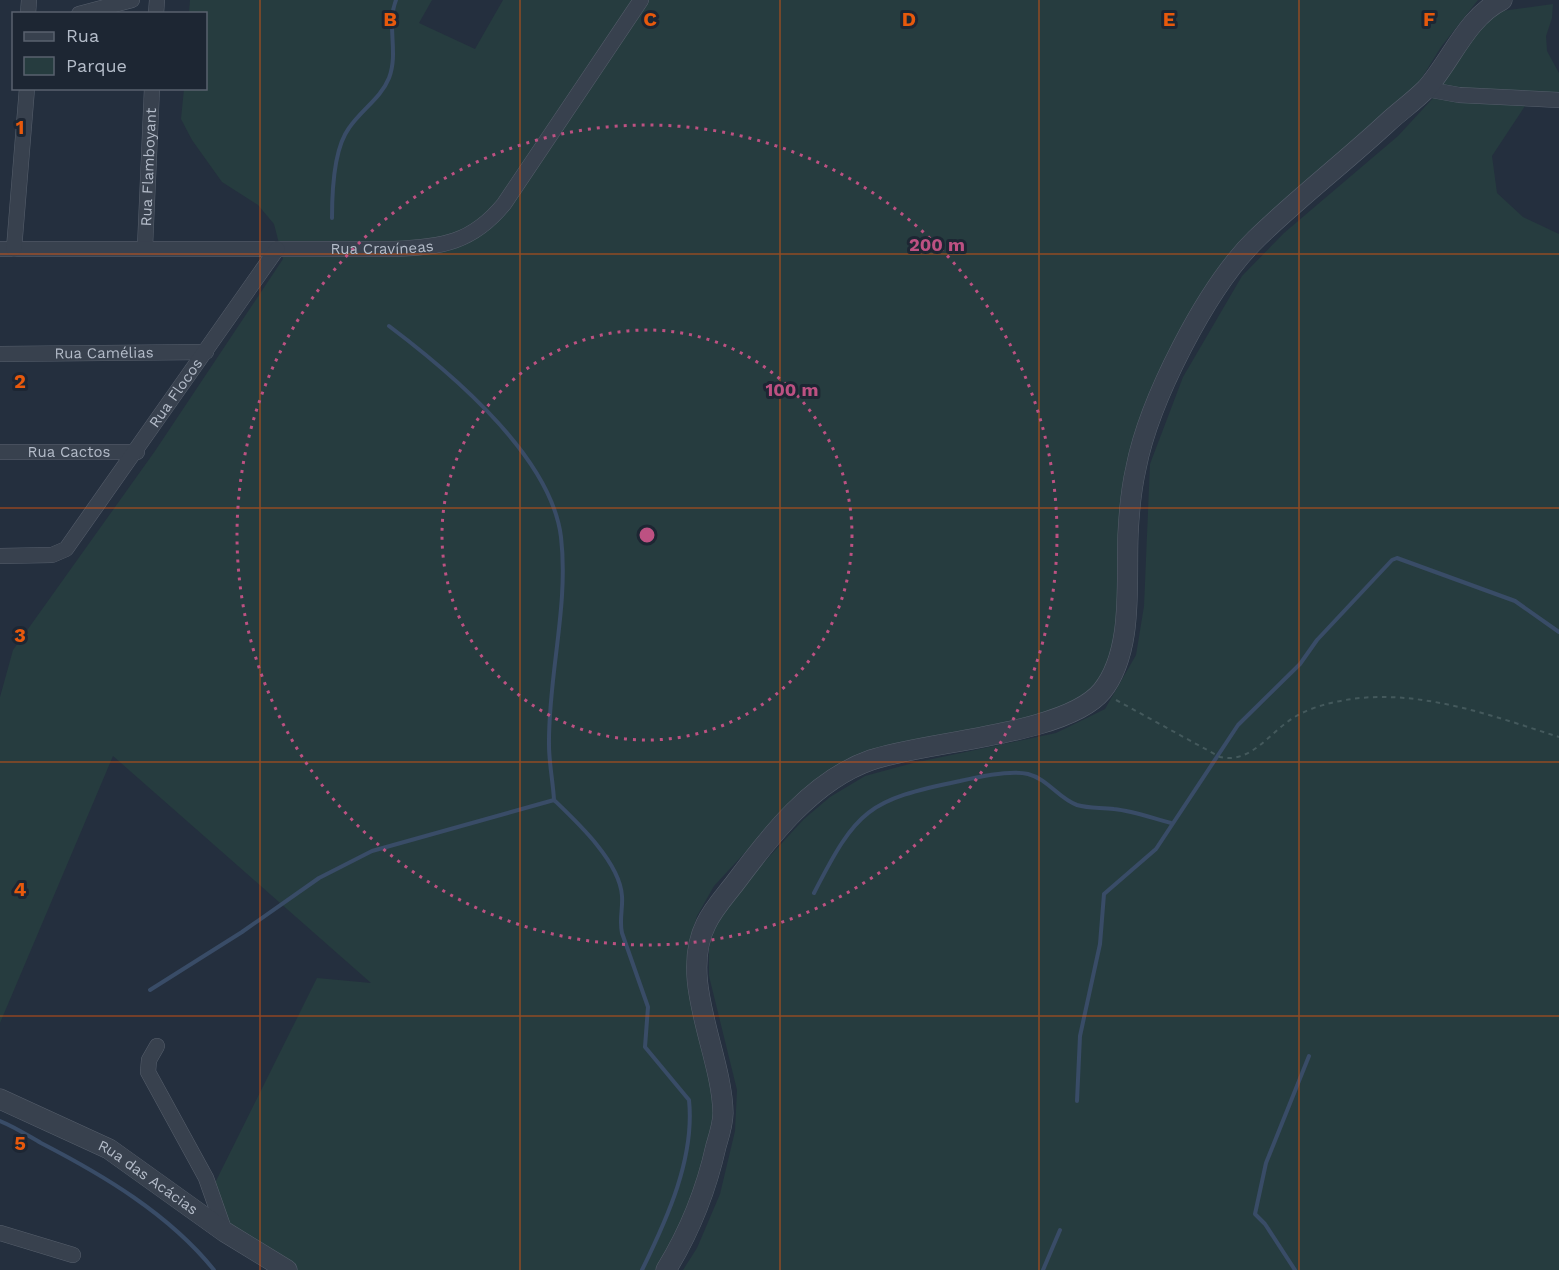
<svg xmlns="http://www.w3.org/2000/svg" width="1559" height="1270" font-family="'Work Sans',sans-serif">
  <style>
    .green { fill: #263c3f }
    .lines { fill: none; stroke-linecap: round; stroke-linejoin: round }
    .stream { stroke: #394c67; stroke-width: 4 }
    .minor-casing { stroke: #565f6c; stroke-width: 16 }
    .tertiary-casing { stroke: #565f6c; stroke-width: 21 }
    .path { stroke: #44595c; stroke-width: 2; stroke-dasharray: 4.5 4.5; stroke-linecap: butt }
    .minor { stroke: #38414e; stroke-width: 15 }
    .tertiary { stroke: #38414e; stroke-width: 20 }
    .grid { fill: none; stroke: #e8590c; stroke-width: 1.5; stroke-opacity: 0.55 }
    .ring { fill: none; stroke: #bd5182; stroke-width: 3; stroke-dasharray: 3 6 }
    .labels { text-anchor: middle; stroke-width: 6; stroke-linejoin: round; paint-order: stroke }
    .street-label { font-size: 15px; fill: #b4bcc9; stroke: #1d2633 }
    .grid-label { font-size: 20px; text-anchor: middle; font-weight: bold; fill: #e8590c; stroke: #1d2633; stroke-width: 6; stroke-linejoin: round; paint-order: stroke }
    .centre { fill: #bd5182; stroke: #1d2633; stroke-width: 3 }
    .ring-label { font-size: 18px; text-anchor: middle; font-weight: bold; fill: #bd5182; stroke: #1d2633; stroke-width: 6; stroke-linejoin: round; paint-order: stroke }
  </style>
  <rect width="100%" height="100%" fill="#242f3e"/>
  <g class="green">
    <path d="M190 0H432L419 23 475 49 503 0H1478L1441 47 1418 84 1226 263 1129 461 1116 650 1091 694 1050 713 908 743 790 804 714 886 697 916 688 947 689 980 716 1091 715 1130 700 1188 658 1270H298L258 1250 231 1231 214 1185 317 978 371 983 113 756 0 1023V697L13 650 155 451 283 259 274 224 258 205 222 182 192 140 181 119 184 89 206 88V14L189 13Z"/>
    <path d="M1553 4 1552 18 1546 36 1547 51 1559 73V104L1529 100 1492 156 1497 193 1523 217 1559 234V1270H683L697 1248 720 1194 735 1131 737 1090 709 976V948L716 925 731 898 804 819 830 797 865 776 913 763 1056 733 1105 709 1136 655 1144 606 1150 464 1183 377 1242 276 1284 233 1398 136 1434 97 1458 58 1494 12Z"/>
  </g>
  <g class="lines">
    <g class="stream">
      <path d="M332 218C332 193 334 148 349 128 361 110 381 98 389 78 399 52 386 25 396 0"/>
      <path d="M389 326C450 372 551 456 561 537 569 606 548 676 549 745 549 763 553 782 554 800 577 822 620 862 622 896 623 909 619 920 622 933L648 1007 645 1047 689 1100C695 1158 667 1219 642 1270"/>
      <path d="M814 893C857 809 868 800 960 781 977 777 1012 770 1028 774 1048 779 1059 799 1077 805 1090 809 1101 807 1114 809 1133 811 1152 818 1171 823"/>
      <path d="M150 990 242 932 319 878 372 851 554 800"/>
      <path d="M1077 1101 1080 1036 1100 944 1104 894 1156 849 1238 725 1300 664 1317 640 1392 560 1397 558 1515 601 1559 632"/>
      <path d="M0 1121C15 1127 27 1135 41 1143 103 1175 169 1214 214 1270"/>
      <path d="M1043 1270 1060 1230"/>
      <path d="M1295 1270 1265 1224 1255 1214 1266 1163 1309 1056"/>
    </g>
    <g class="minor-casing">
      <g id="minor">
        <path d="M28 14 29 0"/>
        <path d="M79 14 132 0"/>
        <path d="M156 14 157 0"/>
        <path d="M1426 89 1459 95 1559 100"/>
        <path id="s1" d="M145 247 152 88"/>
        <path id="s2" d="M0 249H394C442 247 472 243 504 204L641 0"/>
        <path d="M14 249 27 88"/>
        <path id="s3" d="M0 354 206 352"/>
        <path id="s4" d="M0 452H137"/>
        <path id="s5" d="M0 556 52 555 66 549 277 249"/>
        <path d="M157 1046 149 1060 148 1072 206 1178 225 1232"/>
        <path d="M0 1233 73 1255"/>
      </g>
    </g>
    <g class="tertiary-casing">
      <g id="tertiary">
        <path id="s6" d="M0 1099 109 1149 225 1232 287 1270"/>
        <path d="M666 1270C690 1231 706 1191 716 1146 719 1136 723 1124 723 1113 722 1053 678 980 706 924 713 909 725 896 735 883 770 836 813 780 871 760 926 741 1066 735 1102 691 1134 651 1126 583 1128 535 1129 513 1131 490 1136 468 1149 401 1206 288 1256 239 1298 198 1345 162 1388 122 1400 111 1414 101 1426 89 1451 61 1467 17 1502 0"/>
      </g>
    </g>
    <path class="path" d="M1116 700 1220 757C1251 764 1269 733 1293 718 1304 711 1318 706 1331 703 1407 684 1487 714 1559 737"/>
    <use href="#minor" class="minor"/>
    <use href="#tertiary" class="tertiary"/>
  </g>
  <path class="grid" d="M260 0V1270M520 0V1270M780 0V1270M1039 0V1270M1299 0V1270M0 254H1559M0 508H1559M0 762H1559M0 1016H1559"/>
  <g class="ring">
    <circle cx="647" cy="535" r="205"/>
    <circle cx="647" cy="535" r="410"/>
  </g>
  <g class="labels">
    <g class="street-label">
      <text dy="5" stroke="none"><textPath href="#s1" startOffset="80">Rua Flamboyant</textPath></text>
      <text dy="5" stroke="none"><textPath href="#s2" startOffset="382">Rua Cravíneas</textPath></text>
      <text dy="5" stroke="none"><textPath href="#s3" startOffset="104">Rua Camélias</textPath></text>
      <text dy="5" stroke="none"><textPath href="#s5" startOffset="258">Rua Flocos</textPath></text>
      <text dy="5" stroke="none"><textPath href="#s4" startOffset="69">Rua Cactos</textPath></text>
      <text dy="5" stroke="none"><textPath href="#s6" startOffset="168">Rua das Acácias</textPath></text>
    </g>
  </g>
  <g class="grid-label">
    <text x="390" y="26">B</text>
    <text x="650" y="26">C</text>
    <text x="909" y="26">D</text>
    <text x="1169" y="26">E</text>
    <text x="1429" y="26">F</text>
    <text x="20" y="134">1</text>
    <text x="20" y="388">2</text>
    <text x="20" y="642">3</text>
    <text x="20" y="896">4</text>
    <text x="20" y="1150">5</text>
  </g>
  <circle cx="647" cy="535" r="9" class="centre"/>
  <g class="ring-label">
    <text x="937" y="251">200 m</text>
    <text x="792" y="396">100 m</text>
  </g>
  <rect x="12" y="12" width="195" height="78" fill="#1d2633" stroke="#59626f" stroke-width="1.5"/>
  <rect x="24" y="32" width="30" height="9" fill="#38414e" stroke="#59626f" stroke-width="1.5"/>
  <text x="66" y="42" font-size="18" fill="#b4bcc9">Rua</text>
  <rect x="24" y="57" width="30" height="18" fill="#263c3f" stroke="#59626f" stroke-width="1.5"/>
  <text x="66" y="72" font-size="18" fill="#b4bcc9">Parque</text>
</svg>
